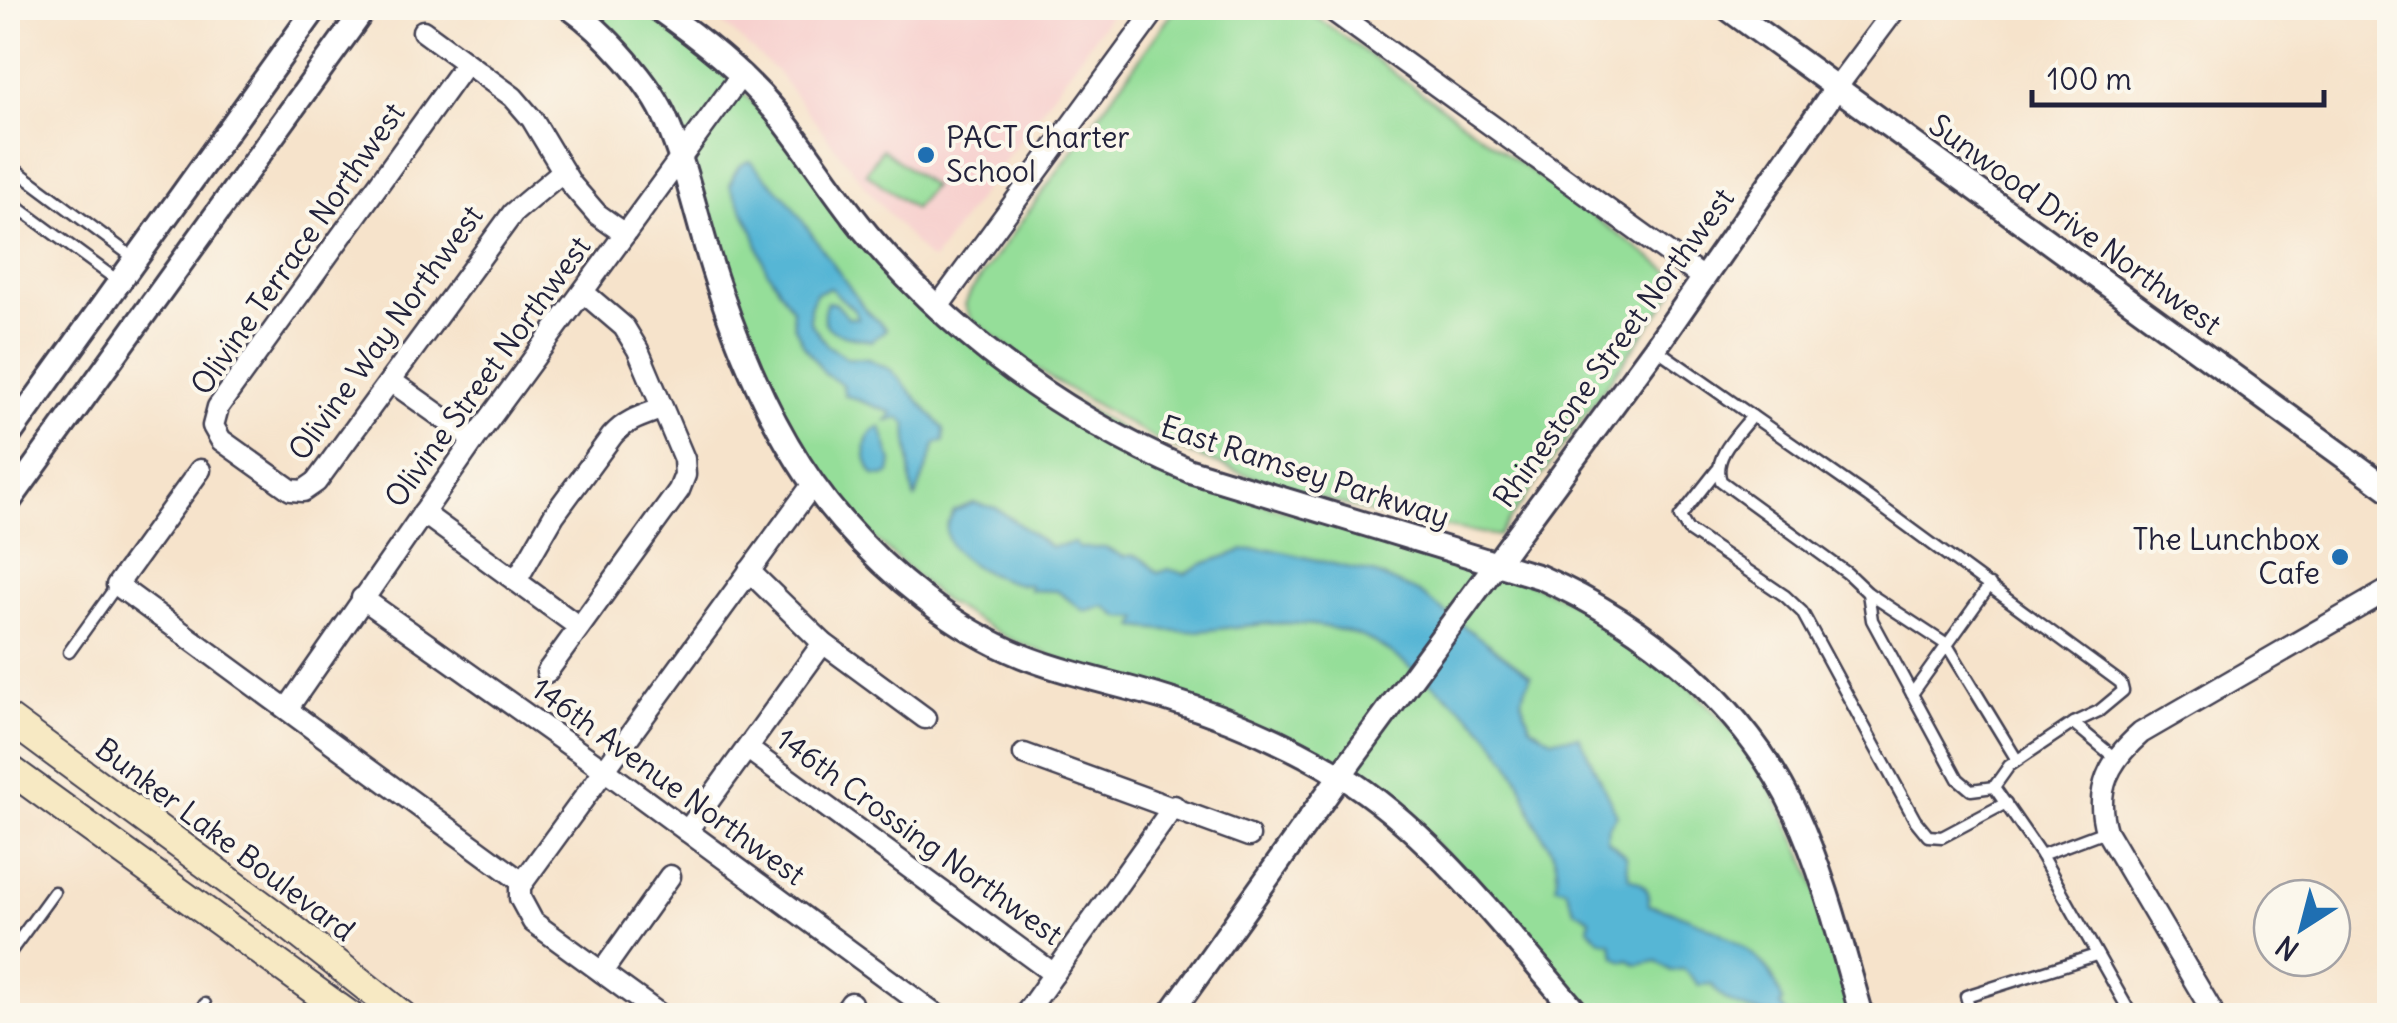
<svg xmlns="http://www.w3.org/2000/svg" width="2397" height="1023" font-family="Delius,sans-serif">
  <style>
    .built { fill: #f7d0ce }
    .green { fill: #95de99; stroke: #5c806a; stroke-width: 2.5 }
    .water { fill: #57b6d5; stroke: #3c6c88; stroke-width: 2.5 }
    .lines { fill: none; stroke-linecap: round; stroke-linejoin: round }
    .service-casing { stroke: #423f51; stroke-width: 15 }
    .minor-casing { stroke: #423f51; stroke-width: 25 }
    .tertiary-casing { stroke: #423f51; stroke-width: 28 }
    .secondary-casing { stroke: #423f51; stroke-width: 32 }
    .service { stroke: #fff; stroke-width: 10 }
    .minor { stroke: #fff; stroke-width: 20 }
    .tertiary { stroke: #fff; stroke-width: 22 }
    .secondary { stroke: #f7e9c3; stroke-width: 28 }
    .poi-dot { fill: #1f6fb2; stroke: #fbf7ec; stroke-width: 4 }
    .labels { text-anchor: middle; stroke-width: 8; stroke-linejoin: round; paint-order: stroke }
    .poi-label { font-size: 30px; fill: #22223b; stroke: #fbf7ec; text-anchor: start }
    .street-label { font-size: 30px; fill: #22223b; stroke: #fbf7ec }
  </style>
  <rect width="100%" height="100%" fill="#fbf7ec"/>
  <filter id="ink" filterUnits="userSpaceOnUse"><feTurbulence type="fractalNoise" baseFrequency=".01" numOctaves="2"/><feDisplacementMap in="SourceGraphic" scale="20" xChannelSelector="R" yChannelSelector="G"/><feConvolveMatrix kernelMatrix="1 2 1 2 8 2 1 2 1" color-interpolation-filters="sRGB"/></filter>
  <filter id="wash" filterUnits="userSpaceOnUse"><feTurbulence type="fractalNoise" baseFrequency=".0048" numOctaves="4" result="noise"/><feDisplacementMap in="SourceGraphic" scale="40" xChannelSelector="R" yChannelSelector="G"/><feGaussianBlur stdDeviation="2.25" result="paint"/><feColorMatrix in="noise" values="0 0 0 0 0 0 0 0 0 0 0 0 0 0 0 0 0 1.4 0 .05"/><feComposite in="paint" operator="in"/></filter>
  <g filter="url(#wash)">
    <rect width="100%" height="100%" fill="#f6e3cb"/>
    <path class="built" d="M705 8H1115L933 260 927 258 872 195 776 71Z"/>
    <g class="green">
      <path d="M581 8H641L708 59 765 114 938 320 1230 494 1523 580 1586 608 1665 662 1734 731 1769 784 1809 867 1854 1015H1595L1486 892 1375 789 1007 638 942 600 846 513 806 455 778 404 743 329 692 175Z"/>
      <path d="M1176 8H1304L1672 273 1676 287 1672 294 1498 536 1378 515 1266 482 1160 442 1048 377 971 319 965 305 971 291Z"/>
      <path d="M882 149 932 186 914 209 866 173Z"/>
    </g>
    <g class="water">
      <path d="M750 161 787 199 864 308 886 329 872 341C852 335 812 337 827 302L836 303 848 318H858L854 310 830 288 816 293 810 307V322L827 345 847 358 868 359 891 370 944 429V442L936 443 915 499C910 492 908 438 907 424L900 418 887 421 893 413 845 395 842 384 825 374 803 344 794 325 792 309 766 269 752 228 730 186C733 173 738 164 750 161Z"/>
      <path d="M881 427 892 462 890 473 884 476 874 475C863 460 860 434 881 427Z"/>
      <path d="M973 503 996 508 1050 547 1075 543 1078 548H1105L1124 557C1140 551 1148 565 1158 573L1168 569 1185 574 1200 565 1244 550 1270 549 1376 574 1418 592 1531 676 1521 699 1530 726 1552 739 1579 736 1617 815 1608 827 1607 840 1626 856 1629 878C1643 883 1649 889 1649 905 1689 915 1745 939 1770 973 1776 982 1779 992 1783 1002L1780 1005 1788 1015C1762 1015 1724 1008 1712 984L1699 985 1684 969 1671 971 1657 961 1637 965 1628 959 1623 961 1615 957 1611 943 1600 940 1589 928 1590 919 1575 910 1566 889 1555 886C1565 854 1539 839 1531 812 1513 748 1471 712 1419 674 1403 662 1387 648 1369 640 1344 628 1313 624 1287 623 1256 623 1227 629 1196 631 1176 632 1155 629 1135 627L1139 618 1120 617 1104 606 1084 611 1057 591 1030 590V585C1010 586 940 559 947 526 947 524 954 512 954 511Z"/>
    </g>
  </g>
  <g filter="url(#ink)">
    <g class="lines">
      <g class="service-casing">
        <g id="service">
          <path d="M8 164 134 258"/>
          <path d="M8 200 118 281"/>
          <path d="M1655 348 1868 497 2121 683 2123 691 2099 711 2073 723"/>
          <path d="M1752 416C1737 435 1712 457 1721 481L1847 573 1868 593 1872 620 1958 779 1971 790 1994 787"/>
          <path d="M1717 470 1680 517 1688 530 1785 596 1802 612 1915 820 1928 836 1942 837 2006 803"/>
          <path d="M1868 593 1947 645 2017 760"/>
          <path d="M69 652 117 585"/>
          <path d="M1912 694 1990 585"/>
          <path d="M2115 758 2073 723 2009 766 1994 787 2041 855 2132 1016"/>
          <path d="M2041 855 2105 831"/>
          <path d="M8 955 54 892"/>
          <path d="M197 1016 205 1004"/>
          <path d="M1972 1016 1966 996 2096 955"/>
        </g>
      </g>
      <g class="minor-casing">
        <g id="minor">
          <path d="M1329 8 1704 279"/>
          <path d="M423 31 513 97 532 119 571 184 597 214 625 234"/>
          <path d="M466 63 218 407 213 426 221 440 291 490 303 491 316 482 513 213 563 171"/>
          <path d="M1836 88 1896 8"/>
          <path d="M937 308 1157 8"/>
          <path d="M391 381 474 440"/>
          <path d="M200 470 117 585 522 882"/>
          <path d="M423 513 579 627"/>
          <path d="M749 571 823 643 925 718"/>
          <path d="M516 581 554 515 612 436C626 420 642 416 661 409"/>
          <path d="M362 598 603 769 938 1016"/>
          <path d="M547 672 679 490 685 475 684 459 638 350 624 327 583 292"/>
          <path d="M287 709 474 440 742 74"/>
          <path d="M748 749 1054 974"/>
          <path d="M1024 754 1249 836"/>
          <path d="M687 831 823 643"/>
          <path d="M602 972 670 876"/>
          <path d="M662 1016 533 922 520 898V886L813 484"/>
          <path d="M842 1016 851 1003"/>
          <path d="M1024 1016 1174 806"/>
          <path d="M2215 1016 2106 831C2094 789 2109 761 2141 733L2390 589"/>
        </g>
      </g>
      <g class="tertiary-casing">
        <g id="tertiary">
          <path d="M570 8C603 31 652 84 667 122 689 174 700 234 719 288 746 369 785 456 842 521 891 577 953 628 1022 656 1069 675 1119 684 1167 699 1227 717 1287 743 1340 775 1432 831 1510 936 1580 1016"/>
          <path d="M657 8C701 39 742 71 777 113 809 152 835 196 868 235 957 339 1064 417 1190 471L1540 577C1646 624 1745 705 1795 812 1825 876 1842 947 1862 1016"/>
          <path d="M1727 8 2390 490"/>
          <path d="M8 437 316 8"/>
          <path d="M8 503 365 8"/>
          <path d="M1169 1016 1350 762 1655 348 1836 88"/>
        </g>
      </g>
      <g class="secondary-casing">
        <g id="secondary">
          <path d="M8 718 279 918 403 1016"/>
          <path d="M8 768 350 1016"/>
        </g>
      </g>
      <use href="#service" class="service"/>
      <use href="#minor" class="minor"/>
      <use href="#tertiary" class="tertiary"/>
      <use href="#secondary" class="secondary"/>
    </g>
  </g>
  <g class="poi-dot">
    <circle cx="926" cy="155" r="10"/>
    <circle cx="2340" cy="557" r="10"/>
  </g>
  <g class="labels">
    <g class="poi-label">
      <text x="946" y="148">PACT Charter<tspan x="946" dy="34">School</tspan></text>
      <text x="2320" y="550" text-anchor="end">The Lunchbox<tspan x="2320" dy="34">Cafe</tspan></text>
    </g>
    <g class="street-label">
      <text transform="translate(2075 225) rotate(36)" y="10">Sunwood Drive Northwest</text>
      <text transform="translate(298 249) rotate(-55)" y="10">Olivine Terrace Northwest</text>
      <text transform="translate(386 333) rotate(-54)" y="10">Olivine Way Northwest</text>
      <text transform="translate(1614 348) rotate(-54)" y="10">Rhinestone Street Northwest</text>
      <text transform="translate(488 372) rotate(-54)" y="10">Olivine Street Northwest</text>
      <text transform="translate(1305 472) rotate(18)" y="10">East Ramsey Parkway</text>
      <text transform="translate(668 782) rotate(36)" y="10">146th Avenue Northwest</text>
      <text transform="translate(919 837) rotate(36)" y="10">146th Crossing Northwest</text>
      <text transform="translate(225 840) rotate(37)" y="10">Bunker Lake Boulevard</text>
    </g>
  </g>
  <rect width="2397" height="1023" fill="none" stroke="#fbf7ec" stroke-width="40"/>
  <g transform="translate(2302 928) rotate(216)"><circle r="48" fill="#fbf7ec" stroke="#a4a2a5" stroke-width="2.5"/>
  <path d="M0-8L18 38L0 25L-18 38Z" fill="#1f6fb2"/>
  <text y="-15" font-size="28" font-weight="bold" text-anchor="middle" fill="#22223b">N</text>
  </g>
  <path d="M2032 90v15h292v-15" fill="none" stroke="#22223b" stroke-width="5"/>
  <text x="2047" y="90" font-size="30" fill="#22223b" stroke="#fbf7ec" stroke-width="8" paint-order="stroke">100 m</text>
</svg>
